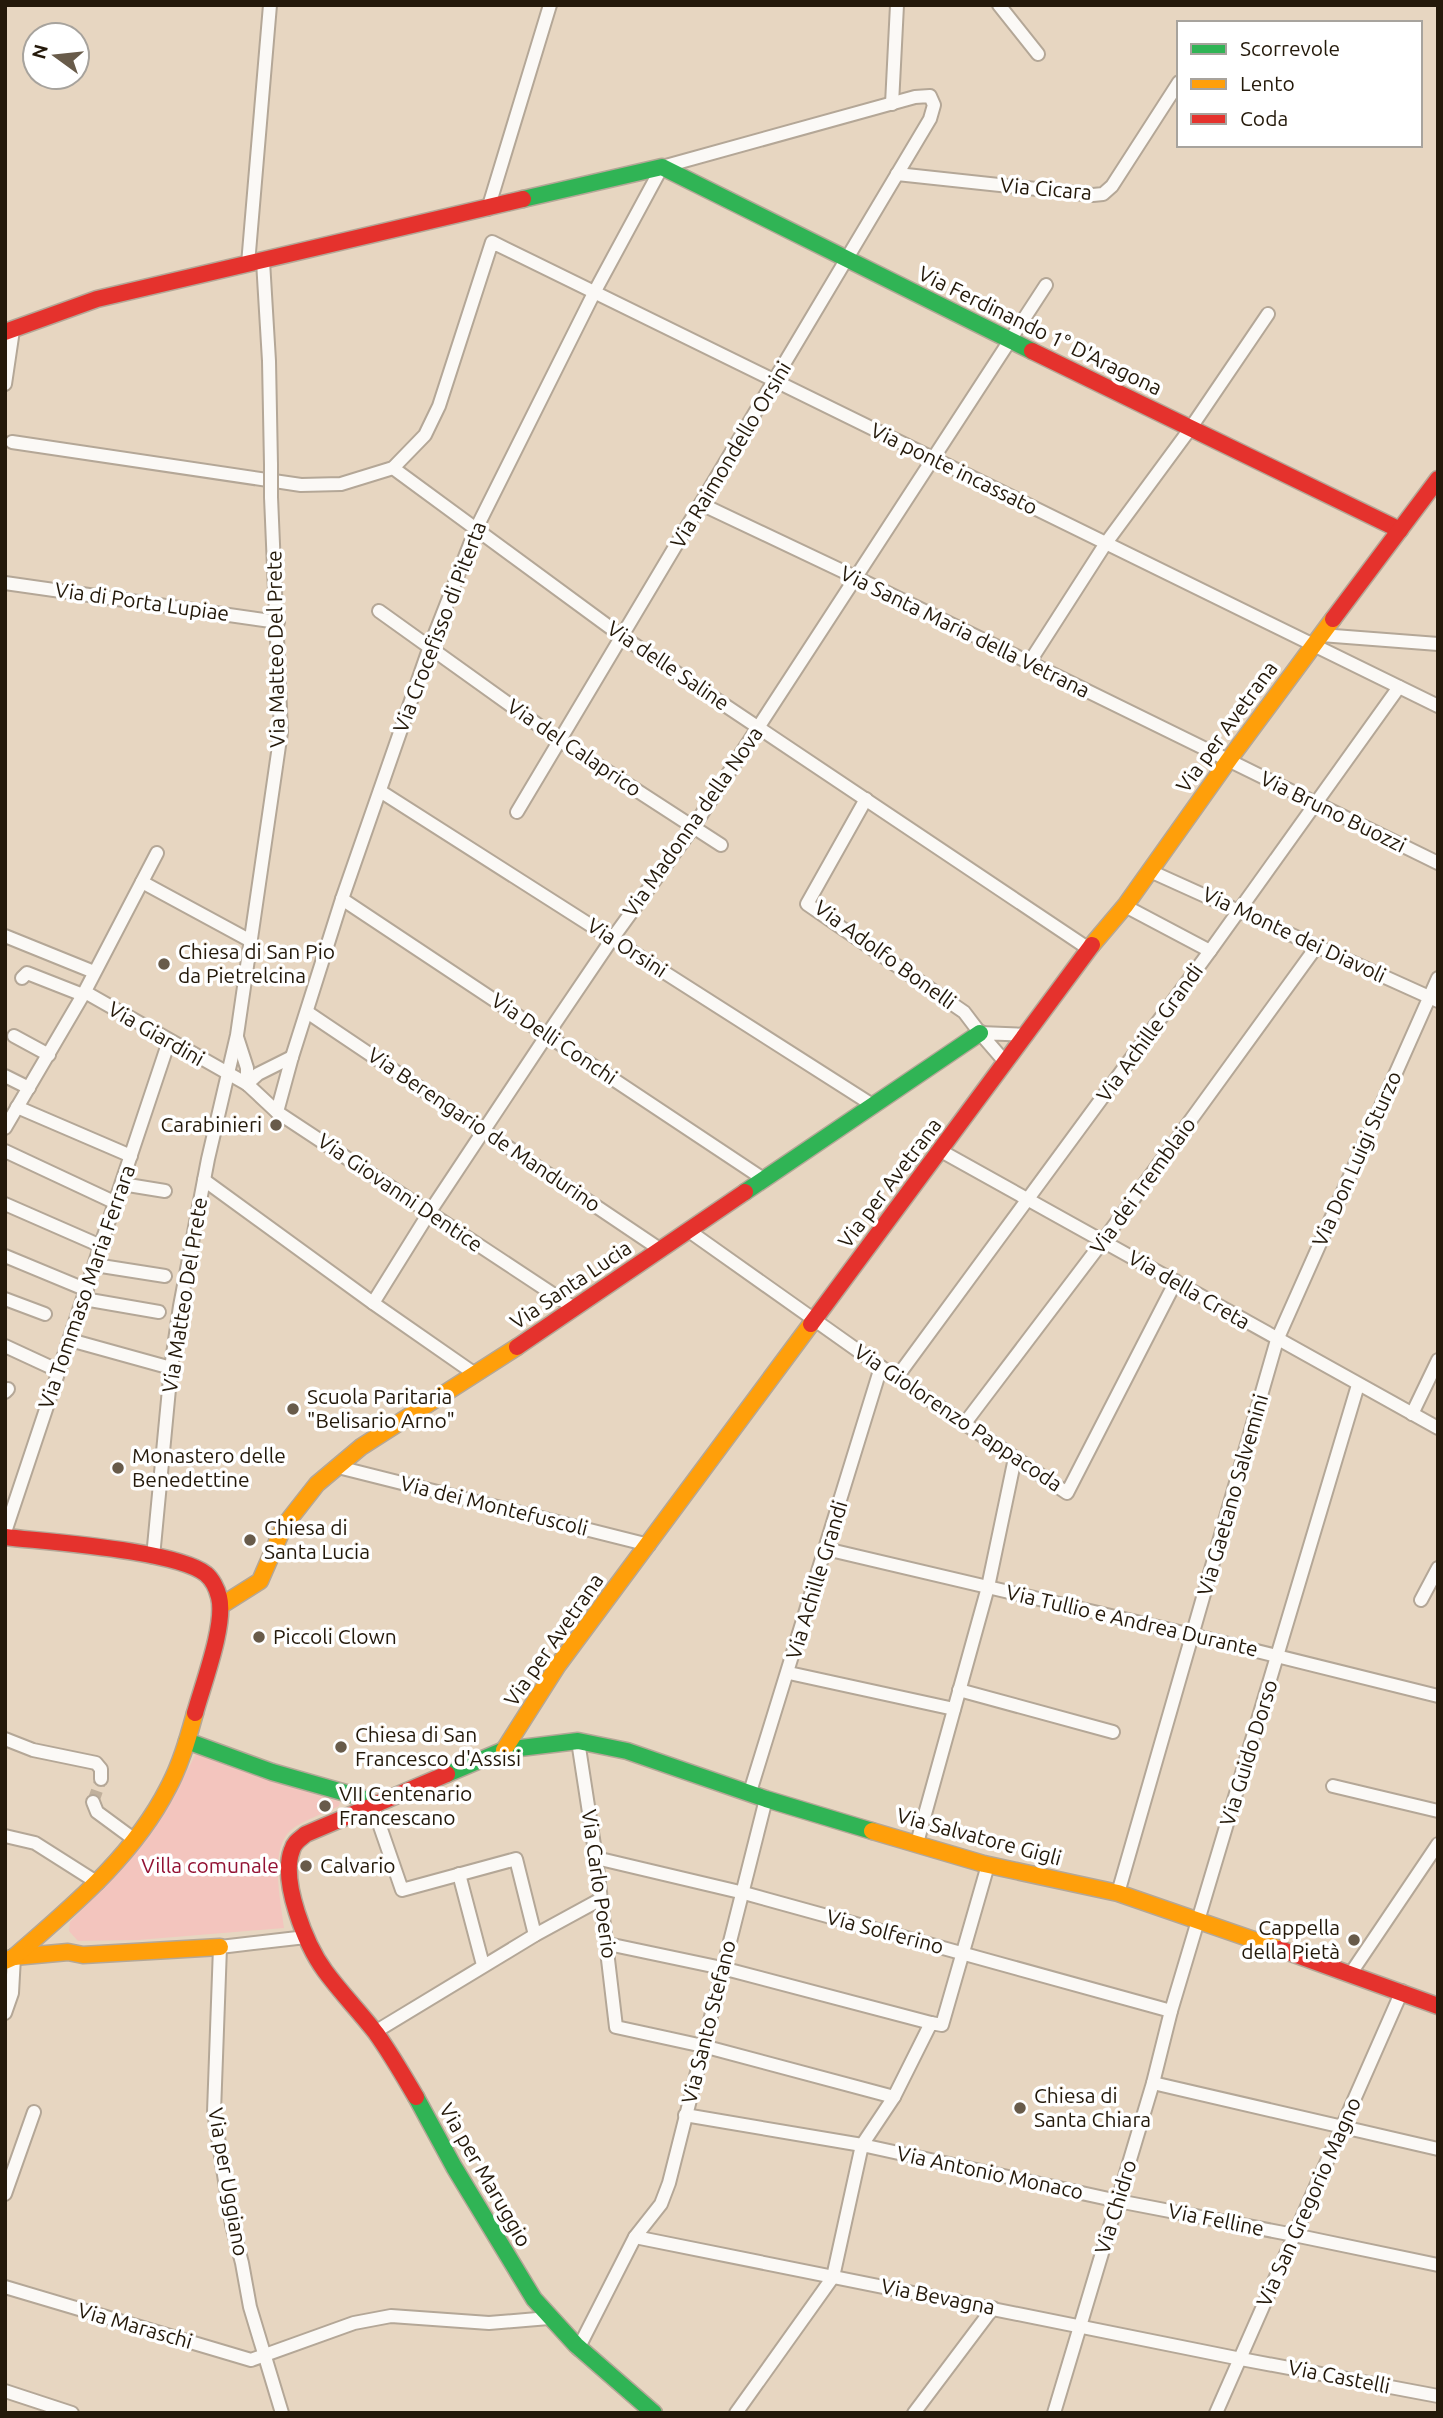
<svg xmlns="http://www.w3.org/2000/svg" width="1443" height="2418" font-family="Ubuntu,sans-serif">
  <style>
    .green { fill: #f3c5be }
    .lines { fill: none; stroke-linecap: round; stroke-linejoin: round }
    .street-tunnel { stroke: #c0b09c; stroke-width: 12; stroke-dasharray: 12 6; stroke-linecap: butt }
    .street-casing { stroke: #b4a797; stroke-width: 16 }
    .fast-casing { stroke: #b4a797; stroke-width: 19 }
    .slow-casing { stroke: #b4a797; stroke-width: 19 }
    .jam-casing { stroke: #b4a797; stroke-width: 19 }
    .street { stroke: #fbf9f6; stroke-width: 12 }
    .fast { stroke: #30b455; stroke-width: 16 }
    .slow { stroke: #ff9f0a; stroke-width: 16 }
    .jam { stroke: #e5322d; stroke-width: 16 }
    .street-bridge-casing { stroke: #b4a797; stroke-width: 16; stroke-linecap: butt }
    .street-bridge { stroke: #fbf9f6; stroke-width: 12 }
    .poi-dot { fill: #685b4a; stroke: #fff; stroke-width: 2.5 }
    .labels { text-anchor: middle; stroke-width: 7; stroke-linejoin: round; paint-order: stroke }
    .street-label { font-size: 21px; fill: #24190a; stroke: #fff }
    .poi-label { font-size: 21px; fill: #24190a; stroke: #fff; text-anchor: start }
    .park-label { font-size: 21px; fill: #931334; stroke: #fff }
  </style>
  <rect width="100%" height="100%" fill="#e7d6c1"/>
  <path class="green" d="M196 1754 259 1777 340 1802 339 1806C327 1812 299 1822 290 1831 269 1850 281 1903 284 1928L138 1940 78 1941 69 1931 70 1922 133 1856 163 1815Z"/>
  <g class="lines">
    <path class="street-tunnel" d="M93 1802 101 1779"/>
    <g class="street-casing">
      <g id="street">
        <path d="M999 5 1038 54"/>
        <path d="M892 104 897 5"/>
        <path d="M897 174 1093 195 1103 194 1112 186 1179 82"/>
        <path d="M488 209 550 5"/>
        <path d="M263 261 269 361 271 465"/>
        <path d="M248 264 270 5"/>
        <path d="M5 384 13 330"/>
        <path d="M12 442 301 485 341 484 393 468 425 435 439 406 492 242 1438 706"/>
        <path d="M393 468 623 637 1089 949"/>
        <path d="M701 504 855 577 1438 863"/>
        <path d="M5 583 278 622"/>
        <path d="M379 611 559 740 721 845"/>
        <path d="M1321 635 1438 644"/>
        <path d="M1029 663 1106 543 1190 429 1268 314"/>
        <path d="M380 791 874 1106"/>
        <path d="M866 799 807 904 964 1012 980 1033"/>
        <path d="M1150 871 1438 1001"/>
        <path d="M142 882 249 940"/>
        <path d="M342 899 765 1180"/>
        <path d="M1125 906 1210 951"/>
        <path d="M5 936 94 972"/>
        <path d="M22 978 27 973 83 995"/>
        <path d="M85 992 247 1084 277 1112 574 1308"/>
        <path d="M307 1012 661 1250"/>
        <path d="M14 1036 49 1055"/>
        <path d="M237 1037 247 1068V1084"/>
        <path d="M1006 1063 980 1033 1027 1035"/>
        <path d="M5 1076 29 1088"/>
        <path d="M247 1084 258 1074 292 1057"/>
        <path d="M17 1107 131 1156"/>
        <path d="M277 1112 292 1057 342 899 429 649 476 529 595 291 662 167 915 97 930 96 934 105 930 119 517 812"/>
        <path d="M5 1128 83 995 157 853"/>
        <path d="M5 1151 116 1203"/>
        <path d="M941 1151 1438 1428"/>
        <path d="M204 1180 373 1303 475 1374"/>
        <path d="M122 1184 165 1191"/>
        <path d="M5 1204 101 1246"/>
        <path d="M689 1231 881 1367 1067 1493 1176 1281"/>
        <path d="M5 1256 87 1290"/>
        <path d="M95 1265 165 1276"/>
        <path d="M5 1299 45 1314"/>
        <path d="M84 1299 159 1312"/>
        <path d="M373 1303 429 1213 547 1035 612 939 694 826 1046 285"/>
        <path d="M70 1340 171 1368"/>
        <path d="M5 1346 59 1371"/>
        <path d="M897 1377 1210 951 1399 687"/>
        <path d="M5 1392 8 1389"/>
        <path d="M1412 1414 1438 1360"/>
        <path d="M965 1423 1103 1241 1317 946"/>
        <path d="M338 1467 649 1545"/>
        <path d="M5 1532 169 1041"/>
        <path d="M826 1549 1192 1635 1438 1696"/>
        <path d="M153 1557 171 1368 180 1306 208 1159 237 1035 281 732 271 497"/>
        <path d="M1421 1600 1438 1568"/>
        <path d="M789 1673 954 1709"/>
        <path d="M959 1690 1113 1732"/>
        <path d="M5 1739 33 1750 96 1763 101 1769V1779"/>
        <path d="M578 1741 596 1858 616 2027 703 2046 894 2097 862 2145 685 2115"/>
        <path d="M1333 1786 1438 1811"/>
        <path d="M750 1792 881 1367"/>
        <path d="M93 1802 97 1812 135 1840"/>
        <path d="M373 1806 402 1890 516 1859 535 1935"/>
        <path d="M5 1836 35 1843 98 1883"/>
        <path d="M917 1843 988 1587 1015 1458"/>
        <path d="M596 1858 744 1893 1171 2011"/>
        <path d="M459 1874 483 1965"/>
        <path d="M1118 1893 1277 1340 1438 978"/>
        <path d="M608 1944 722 1968 931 2023"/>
        <path d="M1351 1973 1438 1844"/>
        <path d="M5 2013 12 1993 14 1957"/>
        <path d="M375 2032 535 1935 601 1899"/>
        <path d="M1153 2083 1438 2149"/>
        <path d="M894 2097 931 2023 942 2025 988 1865"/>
        <path d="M5 2194 34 2112"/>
        <path d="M635 2237 1241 2359 1438 2396"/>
        <path d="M5 2287 251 2360 354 2323 391 2316 489 2323 549 2318"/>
        <path d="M578 2349 635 2237 661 2204 669 2183 766 1799"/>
        <path d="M5 2391 72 2413"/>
        <path d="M282 2413 250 2307 242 2263 232 2225 214 2112 220 1947 306 1937"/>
        <path d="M736 2413 833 2277 862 2145 1118 2201 1294 2235 1438 2265"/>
        <path d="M914 2413 993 2308"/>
        <path d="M1054 2413 1153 2083 1171 2011 1358 1385"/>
        <path d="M1216 2413 1402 1991"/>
      </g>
    </g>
    <g class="fast-casing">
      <g id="fast">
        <path d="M523 199 662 167 1032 351"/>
        <path d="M745 1192 980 1033"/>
        <path d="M187 1741 272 1772 360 1797 373 1806"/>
        <path d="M447 1774 504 1750 578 1741 627 1751 766 1799 872 1831"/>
        <path d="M416 2097 454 2167 534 2299 576 2345 654 2413"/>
      </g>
    </g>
    <g class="slow-casing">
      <g id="slow">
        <path d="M1092 945 1125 906 1228 761 1333 619"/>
        <path d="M222 1605 260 1581 284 1526 317 1484 361 1447 517 1347"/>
        <path d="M504 1750 558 1665 811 1324"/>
        <path d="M872 1831 984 1864 1118 1893 1280 1949"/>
        <path d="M14 1957 68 1952 83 1955 220 1947"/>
        <path d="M5 1961 14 1957C71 1907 133 1857 168 1788 181 1764 188 1738 195 1713"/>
      </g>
    </g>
    <g class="jam-casing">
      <g id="jam">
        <path d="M5 332 97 299 523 199"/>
        <path d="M1032 351 1400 530"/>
        <path d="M1333 619 1438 479"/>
        <path d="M811 1324 1092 945"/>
        <path d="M517 1347 745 1192"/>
        <path d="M5 1537C48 1542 175 1550 206 1574 212 1579 217 1589 219 1597 226 1624 203 1684 195 1713"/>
        <path d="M1280 1949 1438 2006"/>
        <path d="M416 2097C403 2075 391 2054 376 2033 360 2012 341 1993 325 1971 306 1945 280 1881 292 1850 294 1842 300 1839 306 1834L447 1774"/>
      </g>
    </g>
    <use href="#street" class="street"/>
    <use href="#fast" class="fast"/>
    <use href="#slow" class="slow"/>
    <use href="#jam" class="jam"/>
    <g class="street-bridge-casing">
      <path id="street-bridge" d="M271 465V497"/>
    </g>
    <use href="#street-bridge" class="street-bridge"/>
  </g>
  <g class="poi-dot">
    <circle cx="164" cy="964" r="7"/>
    <circle cx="276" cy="1125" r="7"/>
    <circle cx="293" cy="1409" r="7"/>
    <circle cx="118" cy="1468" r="7"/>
    <circle cx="250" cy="1540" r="7"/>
    <circle cx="259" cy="1637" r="7"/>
    <circle cx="341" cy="1747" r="7"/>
    <circle cx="325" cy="1806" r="7"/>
    <circle cx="306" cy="1866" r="7"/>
    <circle cx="1354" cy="1940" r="7"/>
    <circle cx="1020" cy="2108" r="7"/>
  </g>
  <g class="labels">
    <g class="street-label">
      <text transform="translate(1046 189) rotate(5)" y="7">Via Cicara</text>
      <text transform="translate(1040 331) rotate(26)" y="7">Via Ferdinando 1° D'Aragona</text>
      <text transform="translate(731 455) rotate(-59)" y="7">Via Raimondello Orsini</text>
      <text transform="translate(954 469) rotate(26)" y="7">Via ponte incassato</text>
      <text transform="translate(142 602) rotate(8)" y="7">Via di Porta Lupiae</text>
      <text transform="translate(440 627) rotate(-69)" y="7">Via Crocefisso di Piterta</text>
      <text transform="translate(965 632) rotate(26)" y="7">Via Santa Maria della Vetrana</text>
      <text transform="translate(276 649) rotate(-91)" y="7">Via Matteo Del Prete</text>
      <text transform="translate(668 666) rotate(34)" y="7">Via delle Saline</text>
      <text transform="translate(1227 727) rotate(-54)" y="7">Via per Avetrana</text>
      <text transform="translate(574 748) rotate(34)" y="7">Via del Calaprico</text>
      <text transform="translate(1333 812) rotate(26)" y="7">Via Bruno Buozzi</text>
      <text transform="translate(693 822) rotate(-55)" y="7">Via Madonna della Nova</text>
      <text transform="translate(1294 935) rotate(25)" y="7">Via Monte dei Diavoli</text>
      <text transform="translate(627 948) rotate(33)" y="7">Via Orsini</text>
      <text transform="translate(885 955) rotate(36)" y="7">Via Adolfo Bonelli</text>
      <text transform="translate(1150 1033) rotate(-54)" y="7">Via Achille Grandi</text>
      <text transform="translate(156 1034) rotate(30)" y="7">Via Giardini</text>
      <text transform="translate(554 1039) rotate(34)" y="7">Via Delli Conchi</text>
      <text transform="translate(484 1130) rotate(34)" y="7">Via Berengario de Mandurino</text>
      <text transform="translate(1357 1159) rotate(-66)" y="7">Via Don Luigi Sturzo</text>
      <text transform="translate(890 1183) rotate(-53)" y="7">Via per Avetrana</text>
      <text transform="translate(1143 1186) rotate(-54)" y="7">Via dei Tremblaio</text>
      <text transform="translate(400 1193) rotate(34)" y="7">Via Giovanni Dentice</text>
      <text transform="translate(571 1285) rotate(-34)" y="7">Via Santa Lucia</text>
      <text transform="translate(87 1287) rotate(-71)" y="7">Via Tommaso Maria Ferrara</text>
      <text transform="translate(1189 1290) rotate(30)" y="7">Via della Creta</text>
      <text transform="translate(185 1295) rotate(-81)" y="7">Via Matteo Del Prete</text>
      <text transform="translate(958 1418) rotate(34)" y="7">Via Giolorenzo Pappacoda</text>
      <text transform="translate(1233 1495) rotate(-74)" y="7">Via Gaetano Salvemini</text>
      <text transform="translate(494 1506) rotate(14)" y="7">Via dei Montefuscoli</text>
      <text transform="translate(817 1580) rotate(-73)" y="7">Via Achille Grandi</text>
      <text transform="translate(1132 1621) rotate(13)" y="7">Via Tullio e Andrea Durante</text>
      <text transform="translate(554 1640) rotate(-55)" y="7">Via per Avetrana</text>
      <text transform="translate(1249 1753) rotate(-73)" y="7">Via Guido Dorso</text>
      <text transform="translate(979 1837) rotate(15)" y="7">Via Salvatore Gigli</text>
      <text transform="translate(599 1884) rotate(82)" y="7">Via Carlo Poerio</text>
      <text transform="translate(885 1932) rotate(15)" y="7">Via Solferino</text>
      <text transform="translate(709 2022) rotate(-76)" y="7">Via Santo Stefano</text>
      <text transform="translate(990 2173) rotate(12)" y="7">Via Antonio Monaco</text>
      <text transform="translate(485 2175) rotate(60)" y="7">Via per Maruggio</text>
      <text transform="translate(228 2182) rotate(80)" y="7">Via per Uggiano</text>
      <text transform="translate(1309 2202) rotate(-66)" y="7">Via San Gregorio Magno</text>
      <text transform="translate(1116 2207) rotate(-73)" y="7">Via Chidro</text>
      <text transform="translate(1216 2220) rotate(11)" y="7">Via Felline</text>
      <text transform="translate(938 2297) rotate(11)" y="7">Via Bevagna</text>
      <text transform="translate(135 2326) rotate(16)" y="7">Via Maraschi</text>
      <text transform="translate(1339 2377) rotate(11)" y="7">Via Castelli</text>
    </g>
    <g class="poi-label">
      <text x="178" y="959">Chiesa di San Pio<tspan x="178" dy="24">da Pietrelcina</tspan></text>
      <text x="262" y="1132" text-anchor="end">Carabinieri</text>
      <text x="307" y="1404">Scuola Paritaria<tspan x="307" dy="24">"Belisario Arno"</tspan></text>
      <text x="132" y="1463">Monastero delle<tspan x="132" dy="24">Benedettine</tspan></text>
      <text x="264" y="1535">Chiesa di<tspan x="264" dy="24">Santa Lucia</tspan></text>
      <text x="273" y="1644">Piccoli Clown</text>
      <text x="355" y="1742">Chiesa di San<tspan x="355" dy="24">Francesco d'Assisi</tspan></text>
      <text x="339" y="1801">VII Centenario<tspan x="339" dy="24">Francescano</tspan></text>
      <text x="320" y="1873">Calvario</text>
      <text x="1340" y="1935" text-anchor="end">Cappella<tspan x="1340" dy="24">della Pietà</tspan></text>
      <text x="1034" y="2103">Chiesa di<tspan x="1034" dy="24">Santa Chiara</tspan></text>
    </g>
    <g class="park-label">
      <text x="210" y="1873">Villa comunale</text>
    </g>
  </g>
  <rect width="1443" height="2418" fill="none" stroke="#24190a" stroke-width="14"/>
  <rect x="1177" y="21" width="245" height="126" fill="#ffffff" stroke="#a7a39d" stroke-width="2"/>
  <rect x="1191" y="44" width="35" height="10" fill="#30b455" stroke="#a7a39d" stroke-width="2"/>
  <text x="1240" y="56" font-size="21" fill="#24190a">Scorrevole</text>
  <rect x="1191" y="79" width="35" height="10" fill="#ff9f0a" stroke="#a7a39d" stroke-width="2"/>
  <text x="1240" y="91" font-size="21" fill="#24190a">Lento</text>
  <rect x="1191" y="114" width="35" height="10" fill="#e5322d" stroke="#a7a39d" stroke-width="2"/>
  <text x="1240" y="126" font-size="21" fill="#24190a">Coda</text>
  <g transform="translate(56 56) rotate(285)"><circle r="33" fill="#ffffff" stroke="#a7a39d" stroke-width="2"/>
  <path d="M0-5L12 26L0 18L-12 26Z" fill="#685b4a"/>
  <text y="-10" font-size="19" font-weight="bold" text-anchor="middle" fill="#24190a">N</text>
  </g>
</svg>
